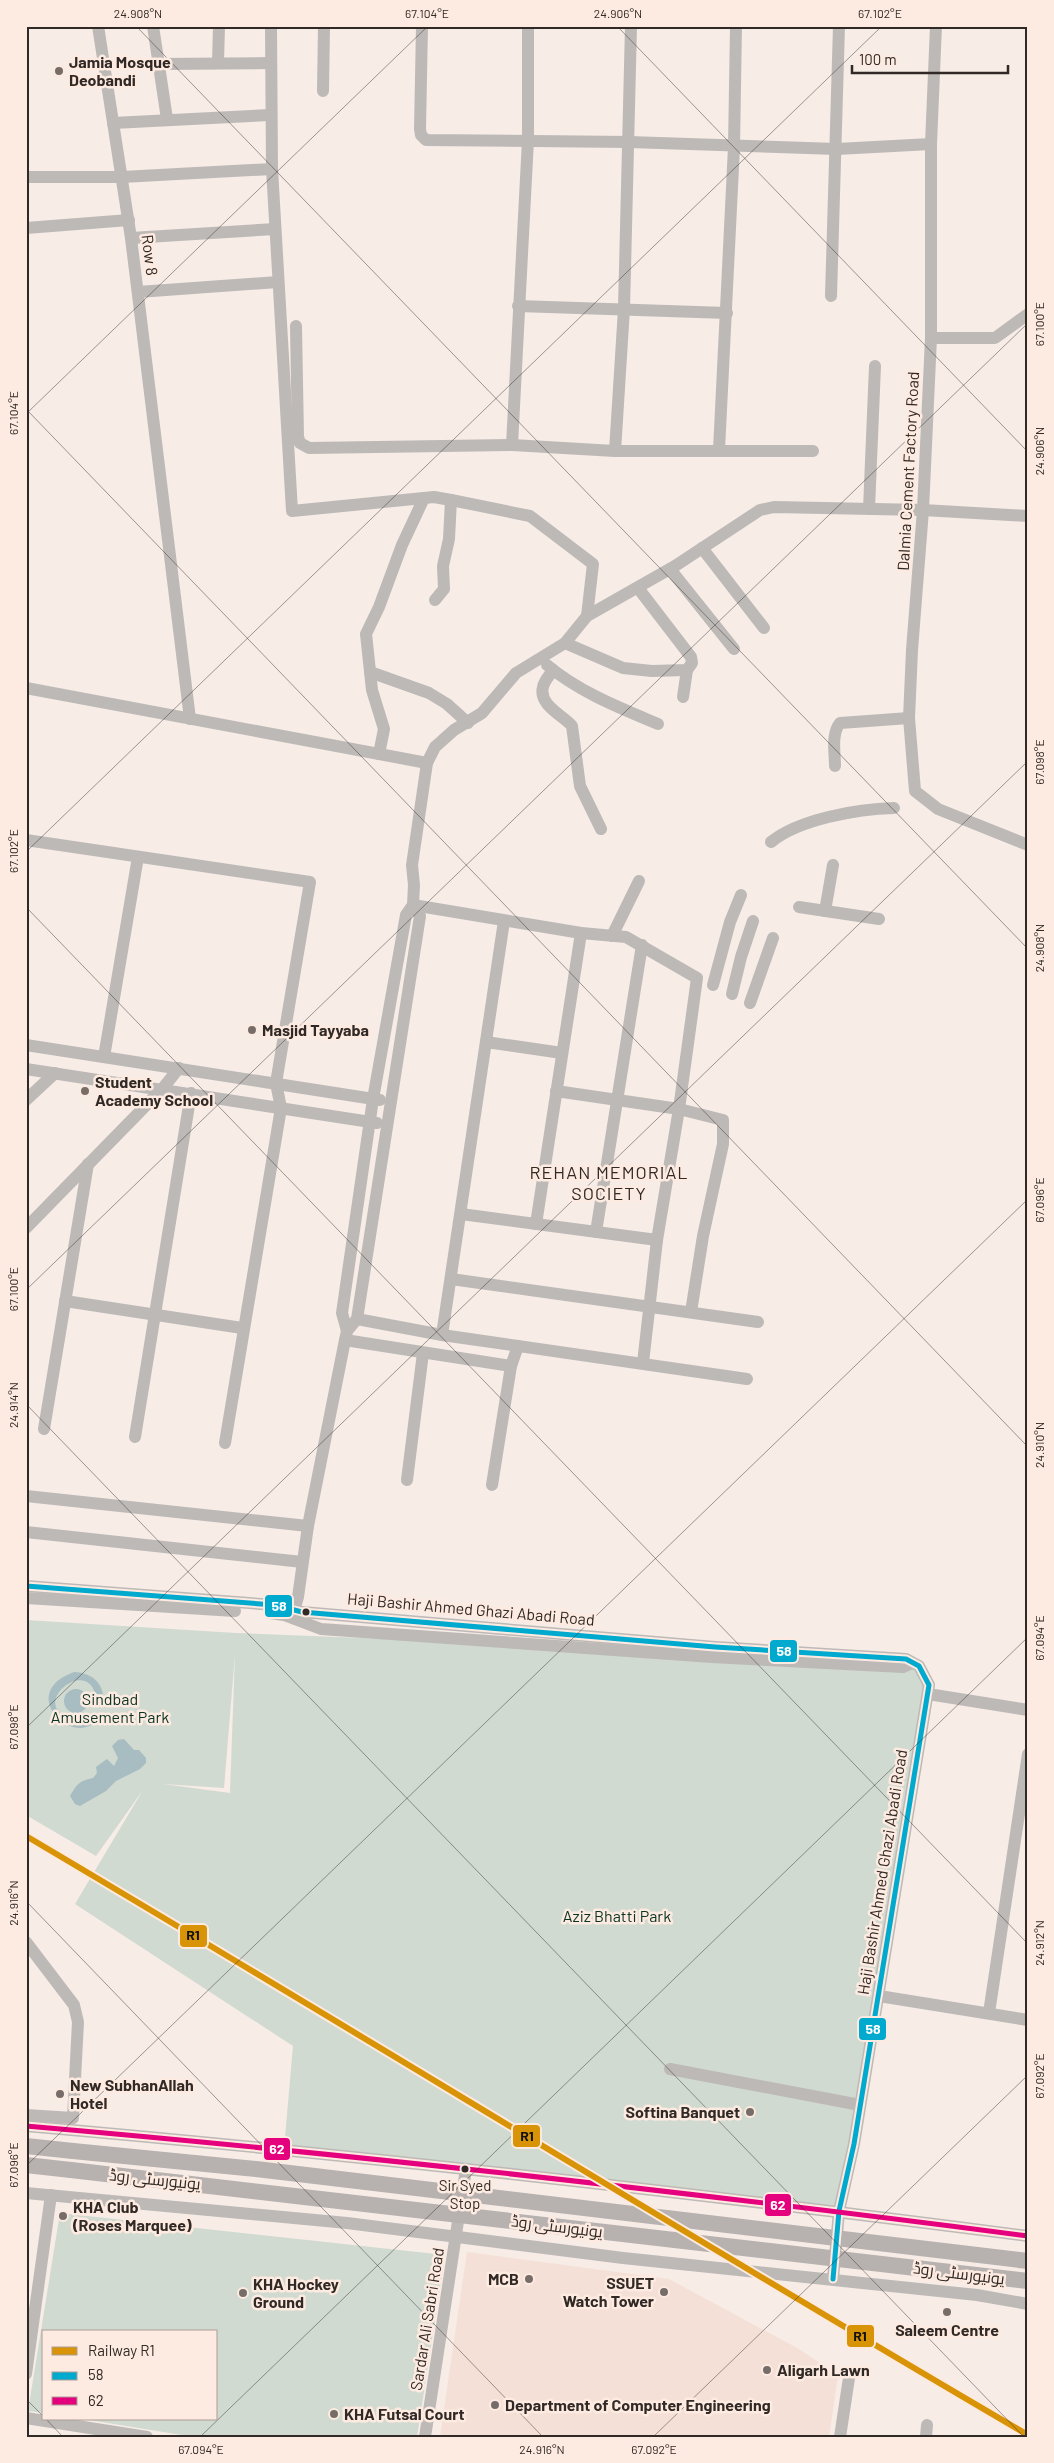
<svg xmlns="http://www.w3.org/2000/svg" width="1054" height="2463" font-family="Barlow,Cairo,sans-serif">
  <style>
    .built { fill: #f4e0d6 }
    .green { fill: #d0dad0; fill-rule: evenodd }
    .water { fill: #a7bdc1 }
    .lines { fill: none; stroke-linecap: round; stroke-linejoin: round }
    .minor { stroke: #bdb9b7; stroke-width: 12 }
    .major { stroke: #b7b1af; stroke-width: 16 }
    .major-bridge { stroke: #b7b1af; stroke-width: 16 }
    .bus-1-casing { stroke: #fdeae0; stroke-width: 9 }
    .bus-2-casing { stroke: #fdeae0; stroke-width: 9 }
    .bus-1 { stroke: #00a9ce; stroke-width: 5 }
    .bus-2 { stroke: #e5007d; stroke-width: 5 }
    .rail-1-casing { stroke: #fdeae0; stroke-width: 10 }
    .rail-1 { stroke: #d99306; stroke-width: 6 }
    .ticks { fill: none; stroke: #302925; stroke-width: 1; stroke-opacity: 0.45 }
    .poi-dot { fill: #766d69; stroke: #fdeae0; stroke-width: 2 }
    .bus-dot { fill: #302925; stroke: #fdeae0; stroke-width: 2 }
    .labels { text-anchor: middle; stroke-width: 5; stroke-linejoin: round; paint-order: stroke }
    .bus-label { font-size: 15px; fill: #302925; stroke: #fdeae0 }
    .poi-label { font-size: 16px; font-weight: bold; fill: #302925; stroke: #fdeae0; text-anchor: start }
    .street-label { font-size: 16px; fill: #302925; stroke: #fdeae0 }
    .park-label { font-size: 16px; fill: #083424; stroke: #fdeae0 }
    .neighbourhood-label { font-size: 18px; letter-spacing: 1px; fill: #302925; stroke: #fdeae0 }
    .line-badge { stroke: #fdeae0; stroke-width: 2 }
    .badge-label { font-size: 14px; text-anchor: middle; font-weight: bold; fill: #fff }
    .pale-badge-label { font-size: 14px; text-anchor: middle; font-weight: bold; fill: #111 }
    .neatline { fill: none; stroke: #302925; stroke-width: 2 }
    .ticks-label { font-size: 12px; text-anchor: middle; fill: #302925 }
  </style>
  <rect width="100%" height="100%" fill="#f7ece6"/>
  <path class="built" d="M467 2252 669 2279 799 2349 838 2375 829 2437H440Z"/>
  <g class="green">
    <path d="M26 1620 236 1633 906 1659 919 1667 928 1693 841 2211 284 2149 293 2046 75 1904 143 1790 96 1856 26 1815ZM235 1654 230 1793 163 1784 224 1788Z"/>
    <path d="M60 2213 445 2255 417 2437H194L83 2419H216V2332H44V2413L28 2411Z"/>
  </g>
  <g class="water">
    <path d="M74 1672C89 1673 100 1679 103 1694H95C86 1656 23 1708 77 1721L91 1714 99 1716C79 1753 13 1694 74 1672Z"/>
    <circle cx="76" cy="1701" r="12"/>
    <path d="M124 1739 134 1750H139L146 1758V1763L140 1769 116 1781 106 1791 80 1806 75 1804 70 1796C77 1784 79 1781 93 1778L97 1773 96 1767 107 1759 114 1766 118 1758 112 1746 118 1740Z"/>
  </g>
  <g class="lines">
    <g class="minor">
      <path d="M98 26 131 238 190 719"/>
      <path d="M153 26 167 119"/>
      <path d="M271 26 272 169 292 511 434 497 451 500 530 516 593 564 587 616"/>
      <path d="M422 26 420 129 421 135 426 140 629 142 837 149 931 144"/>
      <path d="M936 26 931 144V338L923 510 912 650 909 718 915 791 938 809 1028 845"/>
      <path d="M218 62 219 26"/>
      <path d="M159 64 270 63"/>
      <path d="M323 91 324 26"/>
      <path d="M113 123 270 115"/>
      <path d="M26 177H122L272 169"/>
      <path d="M26 228 129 220"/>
      <path d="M131 238 275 229"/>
      <path d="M138 292 278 282"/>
      <path d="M831 296 839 26"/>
      <path d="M518 306 727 313"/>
      <path d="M296 326 298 437 300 443 309 448 512 445 615 451H813"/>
      <path d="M931 338H995L1028 314"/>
      <path d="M512 445 528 140V26"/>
      <path d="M719 450 734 147 736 26"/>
      <path d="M615 451 624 309 631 26"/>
      <path d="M869 509 875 366"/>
      <path d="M702 548 764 628"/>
      <path d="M670 569 734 649"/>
      <path d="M435 600 444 589 443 566 449 539 451 500"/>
      <path d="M565 643 623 668 652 671 687 670 692 663 691 657 638 588"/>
      <path d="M547 665C579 692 620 708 658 724"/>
      <path d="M553 670C550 675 544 681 543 687 538 705 564 716 572 726L580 786 601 829"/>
      <path d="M370 672 429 693 447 704 468 723"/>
      <path d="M26 688 427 763"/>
      <path d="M683 697 687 670"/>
      <path d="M379 754 384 729 372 690 366 634 379 607 402 545 424 498"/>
      <path d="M835 766C835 753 831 734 840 723L909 718"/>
      <path d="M26 840 310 882 276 1083 281 1108 225 1443"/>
      <path d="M771 842C799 819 858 809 894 808"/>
      <path d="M413 905 581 933 626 937 697 978 679 1109 657 1240 643 1363"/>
      <path d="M799 907 879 919"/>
      <path d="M825 911 833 865"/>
      <path d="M612 936 639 881"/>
      <path d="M713 985 730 922 741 895"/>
      <path d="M732 994 741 957 753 921"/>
      <path d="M750 1003 773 938"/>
      <path d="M486 1042 562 1053"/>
      <path d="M26 1045 380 1100"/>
      <path d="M104 1057 138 857"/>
      <path d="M26 1069 377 1123"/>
      <path d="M556 1091 679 1109 723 1120V1144L703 1236 691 1312"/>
      <path d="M26 1100 55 1073"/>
      <path d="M461 1214 657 1240"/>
      <path d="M536 1224 581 933"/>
      <path d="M26 1228 163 1088 179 1068"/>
      <path d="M596 1232 642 945"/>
      <path d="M451 1279 758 1322"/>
      <path d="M65 1301 242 1328"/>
      <path d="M357 1319 442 1335 747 1379"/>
      <path d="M347 1331 342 1313 373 1099 406 915 413 905 414 885 412 865 427 763 435 747 454 730 482 713 516 673 565 643 587 616 675 566 760 510 774 507 923 510 1028 516"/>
      <path d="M442 1335 504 921"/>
      <path d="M345 1340 511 1366"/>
      <path d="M44 1429 88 1164"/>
      <path d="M135 1437 191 1093"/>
      <path d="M407 1480 423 1353"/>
      <path d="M492 1485 511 1366 518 1346"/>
      <path d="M26 1496 308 1526"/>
      <path d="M26 1532 302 1562"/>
      <path d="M26 1586 275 1605 302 1612 715 1647 906 1659 919 1666 929 1685 854 2144 839 2211 833 2279"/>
      <path d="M26 1598 235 1611"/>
      <path d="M270 1613 284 1615 321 1629 712 1657 903 1667 912 1663"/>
      <path d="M292 1617 298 1597 308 1526 345 1340 347 1331 357 1319 420 916 413 905"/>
      <path d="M928 1694 1028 1710"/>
      <path d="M26 1942 74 2005 78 2022 73 2118 26 2115"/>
      <path d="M879 1996 1028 2020"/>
      <path d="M989 2013 1028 1754"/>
      <path d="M670 2069 860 2105"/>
      <path d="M26 2126C361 2155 695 2193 1028 2236"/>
      <path d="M26 2193 347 2223 623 2258 977 2295 1028 2304"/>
      <path d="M26 2374 51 2195"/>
      <path d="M26 2418 147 2437"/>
      <path d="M425 2437 466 2169"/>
      <path d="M840 2437 849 2378"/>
      <path d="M926 2437 927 2425"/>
    </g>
    <g class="major">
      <path d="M26 2146 73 2151"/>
      <path d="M26 2165 71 2170"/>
    </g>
    <g class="major-bridge">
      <path d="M73 2151 256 2169 1028 2261"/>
      <path d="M71 2170 1028 2281"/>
    </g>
    <g class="bus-1-casing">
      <path id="bus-1" d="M26 1586 275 1605 302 1612 715 1647 906 1659 919 1666 929 1685 854 2144 839 2211 833 2279"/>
    </g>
    <g class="bus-2-casing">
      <path id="bus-2" d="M26 2126C361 2155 695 2193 1028 2236"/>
    </g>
    <use href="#bus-1" class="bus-1"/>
    <use href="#bus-2" class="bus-2"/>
    <g class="rail-1-casing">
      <path id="rail-1" d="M26 1836C361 2034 692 2239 1028 2435"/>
    </g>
    <use href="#rail-1" class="rail-1"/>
  </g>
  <path class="ticks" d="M136 26 1028 949M617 26 1028 452M26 409 1028 1447M26 414 428 26M26 852 882 26M26 907 1028 1944M26 1290 1028 323M26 1404 1024 2437M26 1728 1028 761M26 1901 543 2437M26 2166 1028 1199M26 2399 44 2417M46 2419 63 2437M200 2437 1028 1637M653 2437 1028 2075"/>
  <g class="poi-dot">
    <circle cx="59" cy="71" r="5"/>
    <circle cx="252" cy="1030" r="5"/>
    <circle cx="85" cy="1091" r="5"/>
    <circle cx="60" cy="2094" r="5"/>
    <circle cx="750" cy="2112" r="5"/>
    <circle cx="63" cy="2216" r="5"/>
    <circle cx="529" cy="2279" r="5"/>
    <circle cx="664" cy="2292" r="5"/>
    <circle cx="243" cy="2293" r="5"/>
    <circle cx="947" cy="2312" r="5"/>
    <circle cx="767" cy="2370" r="5"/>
    <circle cx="495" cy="2405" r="5"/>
    <circle cx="334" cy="2414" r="5"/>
  </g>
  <g class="bus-dot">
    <circle cx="306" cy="1612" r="4.5"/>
    <circle cx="465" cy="2169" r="4.5"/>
  </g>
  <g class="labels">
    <g class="bus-label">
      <text x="465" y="2191">Sir Syed<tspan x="465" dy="18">Stop</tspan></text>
    </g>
    <g class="poi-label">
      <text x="69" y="68">Jamia Mosque<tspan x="69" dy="18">Deobandi</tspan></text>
      <text x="262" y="1036">Masjid Tayyaba</text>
      <text x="95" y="1088">Student<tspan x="95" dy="18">Academy School</tspan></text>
      <text x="70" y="2091">New SubhanAllah<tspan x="70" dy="18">Hotel</tspan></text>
      <text x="740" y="2118" text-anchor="end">Softina Banquet</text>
      <text x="73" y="2213">KHA Club<tspan x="73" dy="18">(Roses Marquee)</tspan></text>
      <text x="519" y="2285" text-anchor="end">MCB</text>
      <text x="654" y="2289" text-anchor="end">SSUET<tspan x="654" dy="18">Watch Tower</tspan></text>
      <text x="253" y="2290">KHA Hockey<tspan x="253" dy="18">Ground</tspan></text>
      <text x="947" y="2336" text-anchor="middle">Saleem Centre</text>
      <text x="777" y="2376">Aligarh Lawn</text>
      <text x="505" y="2411">Department of Computer Engineering</text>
      <text x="344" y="2420">KHA Futsal Court</text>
    </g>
    <g class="street-label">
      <text transform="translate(150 255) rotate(83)" y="6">Row 8</text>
      <text transform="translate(908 471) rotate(-87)" y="6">Dalmia Cement Factory Road</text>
      <text transform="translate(471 1609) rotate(5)" y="6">Haji Bashir Ahmed Ghazi Abadi Road</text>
      <text transform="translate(882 1872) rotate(-81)" y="6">Haji Bashir Ahmed Ghazi Abadi Road</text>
      <text transform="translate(155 2179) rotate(6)" y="6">یونیورسٹی روڈ</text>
      <text transform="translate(557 2226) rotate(7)" y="6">یونیورسٹی روڈ</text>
      <text transform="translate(959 2273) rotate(7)" y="6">یونیورسٹی روڈ</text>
      <text transform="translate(427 2319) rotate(-81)" y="6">Sardar Ali Sabri Road</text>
    </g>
    <g class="park-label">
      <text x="110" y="1705">Sindbad<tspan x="110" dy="18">Amusement Park</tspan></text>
      <text x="617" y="1922">Aziz Bhatti Park</text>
    </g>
    <g class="neighbourhood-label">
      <text x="609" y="1179">REHAN MEMORIAL<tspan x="609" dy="21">SOCIETY</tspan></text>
    </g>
  </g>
  <g class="line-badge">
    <rect x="264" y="1594" width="29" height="24" rx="5" fill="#00a9ce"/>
    <rect x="769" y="1639" width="29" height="24" rx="5" fill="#00a9ce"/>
    <rect x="179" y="1924" width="29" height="24" rx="5" fill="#d99306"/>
    <rect x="858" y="2017" width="29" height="24" rx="5" fill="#00a9ce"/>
    <rect x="512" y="2124" width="29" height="24" rx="5" fill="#d99306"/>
    <rect x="263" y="2137" width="28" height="24" rx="5" fill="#e5007d"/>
    <rect x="764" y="2193" width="28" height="24" rx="5" fill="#e5007d"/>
    <rect x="846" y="2324" width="29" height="24" rx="5" fill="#d99306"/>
  </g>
  <g class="badge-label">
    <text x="279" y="1611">58</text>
    <text x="784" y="1656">58</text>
    <text x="873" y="2034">58</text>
    <text x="277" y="2154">62</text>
    <text x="778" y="2210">62</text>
  </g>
  <g class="pale-badge-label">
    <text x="193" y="1940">R1</text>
    <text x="527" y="2141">R1</text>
    <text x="860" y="2341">R1</text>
  </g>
  <rect width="1054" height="2463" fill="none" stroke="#fdeae0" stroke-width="55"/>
  <rect x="42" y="2330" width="175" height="90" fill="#fdeae0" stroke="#ab9d95"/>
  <rect x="52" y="2347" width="25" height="8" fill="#d99306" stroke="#ab9d95"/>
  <text x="88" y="2356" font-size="15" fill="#302925">Railway R1</text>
  <rect x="52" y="2372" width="25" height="8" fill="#00a9ce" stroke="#ab9d95"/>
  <text x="88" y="2380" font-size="15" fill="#302925">58</text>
  <rect x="52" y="2397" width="25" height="8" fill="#e5007d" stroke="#ab9d95"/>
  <text x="88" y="2406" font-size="15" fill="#302925">62</text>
  <path d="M852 65v8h156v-8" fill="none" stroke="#302925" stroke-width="2.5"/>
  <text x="859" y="65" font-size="15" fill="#302925" stroke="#fdeae0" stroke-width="4" paint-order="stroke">100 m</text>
  <rect x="28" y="28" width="998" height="2408" class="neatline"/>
  <g class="ticks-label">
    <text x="138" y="18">24.908°N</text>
    <text x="427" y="18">67.104°E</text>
    <text x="618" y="18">24.906°N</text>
    <text x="880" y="18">67.102°E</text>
    <text transform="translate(1040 324) rotate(-90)" y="4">67.100°E</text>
    <text transform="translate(14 413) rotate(-90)" y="4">67.104°E</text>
    <text transform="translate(1040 451) rotate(-90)" y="4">24.906°N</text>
    <text transform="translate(1040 762) rotate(-90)" y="4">67.098°E</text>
    <text transform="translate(14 851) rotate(-90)" y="4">67.102°E</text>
    <text transform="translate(1040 948) rotate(-90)" y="4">24.908°N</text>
    <text transform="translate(1040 1200) rotate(-90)" y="4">67.096°E</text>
    <text transform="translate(14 1289) rotate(-90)" y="4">67.100°E</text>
    <text transform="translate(14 1405) rotate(-90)" y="4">24.914°N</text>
    <text transform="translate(1040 1445) rotate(-90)" y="4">24.910°N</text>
    <text transform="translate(1040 1638) rotate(-90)" y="4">67.094°E</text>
    <text transform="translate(14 1727) rotate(-90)" y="4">67.098°E</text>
    <text transform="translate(14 1903) rotate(-90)" y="4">24.916°N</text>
    <text transform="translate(1040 1943) rotate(-90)" y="4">24.912°N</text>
    <text transform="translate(1040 2076) rotate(-90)" y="4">67.092°E</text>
    <text transform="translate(14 2165) rotate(-90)" y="4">67.096°E</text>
    <text x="201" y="2454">67.094°E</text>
    <text x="542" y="2454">24.916°N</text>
    <text x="654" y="2454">67.092°E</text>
  </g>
</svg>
